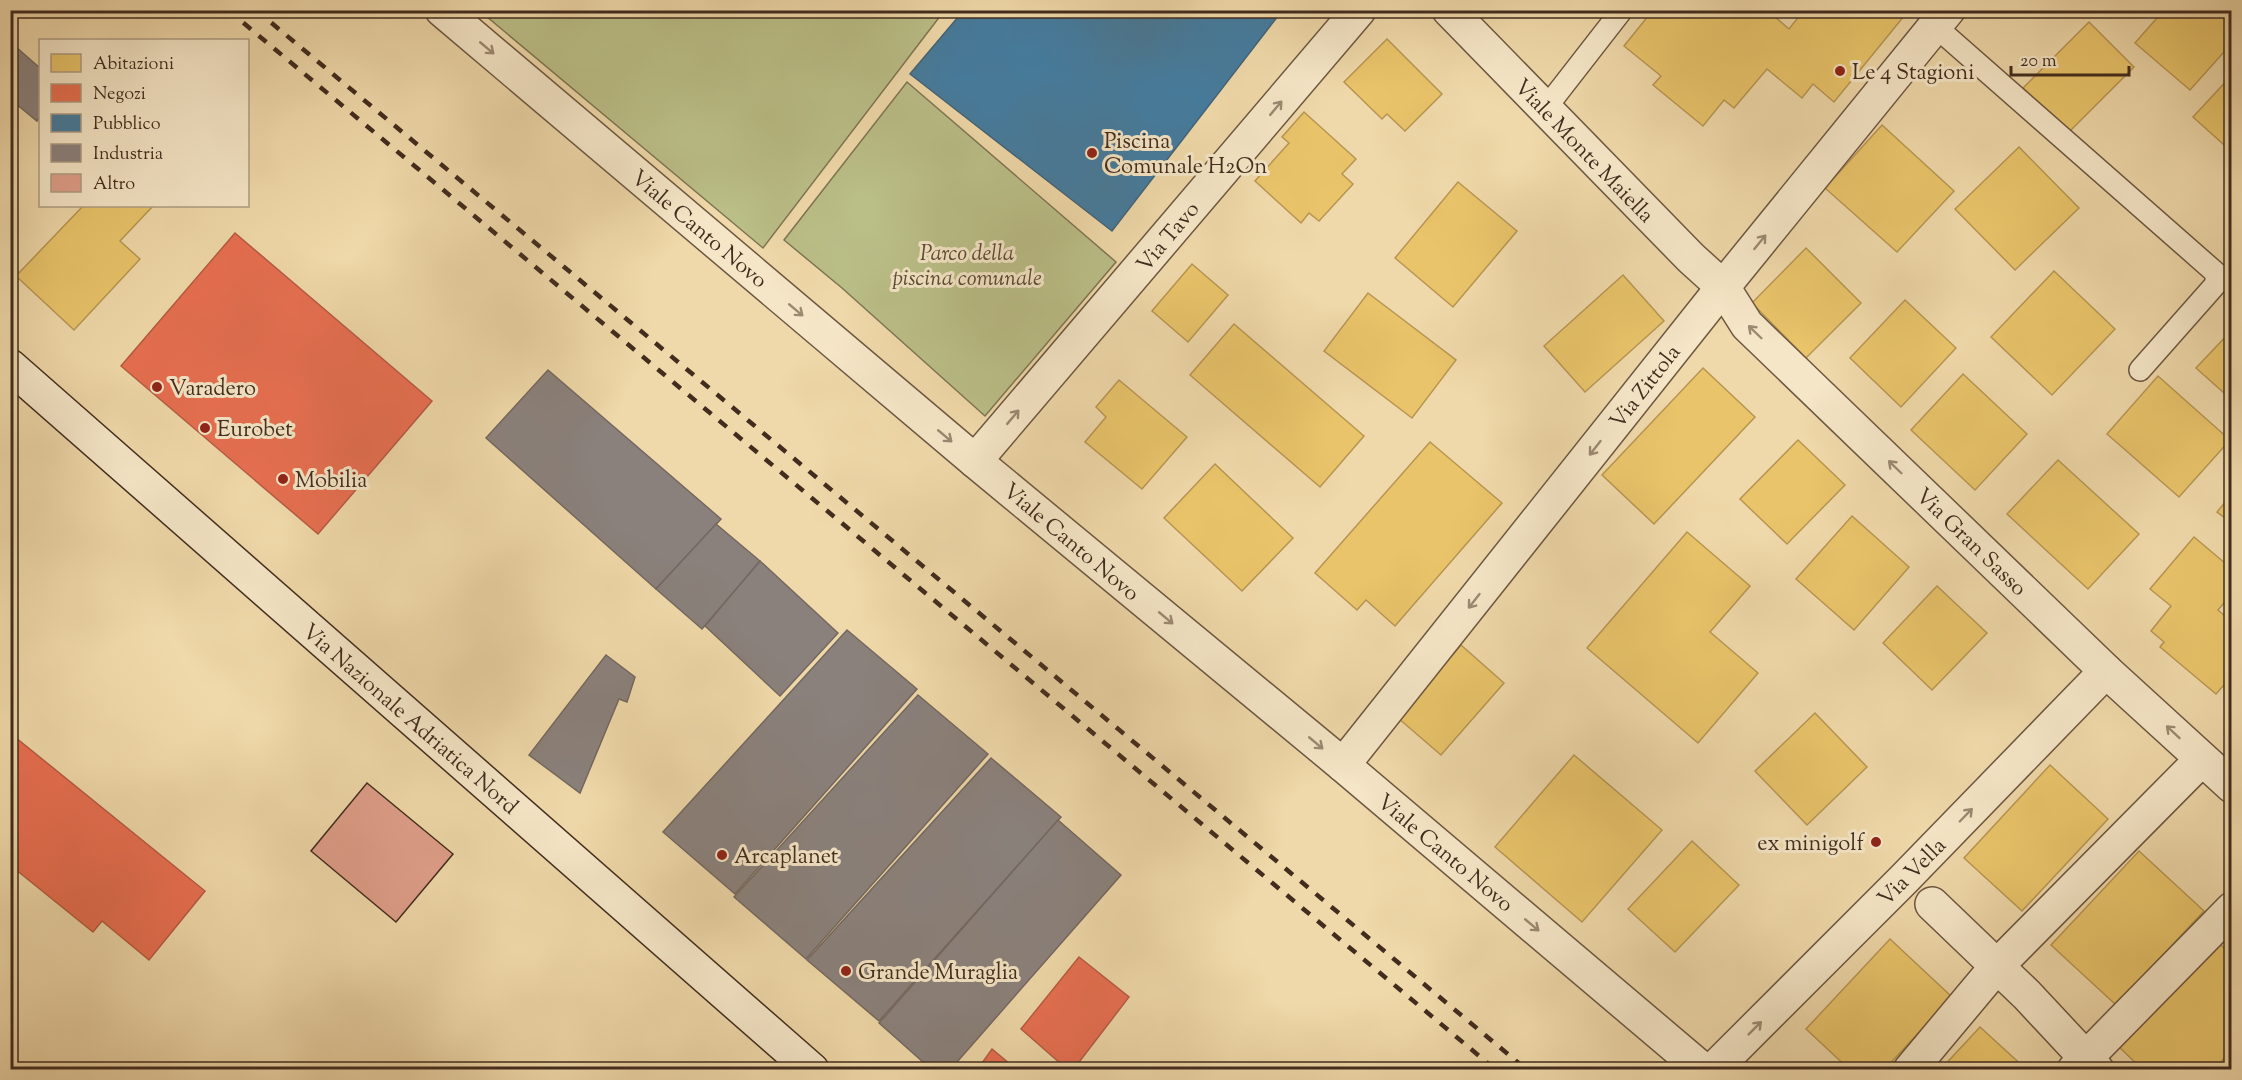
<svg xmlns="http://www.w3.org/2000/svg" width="2242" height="1080" font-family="'Sorts Mill Goudy',serif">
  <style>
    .green { fill: #babe87; stroke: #7e7552; stroke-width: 1.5 }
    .homes { fill: #e9c46a; stroke: #b79653; stroke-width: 1.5 }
    .shops { fill: #e76f51; stroke: #b65b42; stroke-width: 1.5 }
    .public { fill: #457b9d; stroke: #446377; stroke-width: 1.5 }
    .industry { fill: #8a817c; stroke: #746860; stroke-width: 1.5 }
    .building { fill: #df9e89; stroke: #422c1e; stroke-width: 1.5 }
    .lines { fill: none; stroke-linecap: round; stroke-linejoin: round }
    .lane-casing { stroke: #6d5741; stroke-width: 24 }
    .street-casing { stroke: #6d5741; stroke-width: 36 }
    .secondary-casing { stroke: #422c1e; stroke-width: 36 }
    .lane { stroke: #f5e6c7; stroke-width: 21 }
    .street { stroke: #f5e6c7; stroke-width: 33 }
    .secondary { stroke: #f5e6c7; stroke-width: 33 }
    .rail { stroke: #422c1e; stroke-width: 4.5; stroke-dasharray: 10 10; stroke-linecap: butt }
    .oneway { stroke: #9c8972 }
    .poi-dot { fill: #8f2418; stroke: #f5e6c7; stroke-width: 2 }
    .labels { text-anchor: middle; stroke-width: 6; stroke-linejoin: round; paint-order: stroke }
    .poi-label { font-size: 22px; fill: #422c1e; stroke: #f5e6c7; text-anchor: start }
    .street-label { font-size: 22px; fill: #422c1e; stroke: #f5e6c7 }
    .park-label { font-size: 22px; font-style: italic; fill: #5a4933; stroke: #f5e6c7 }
  </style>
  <rect width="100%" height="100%" fill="#efd8a9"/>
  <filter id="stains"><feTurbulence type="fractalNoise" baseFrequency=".00333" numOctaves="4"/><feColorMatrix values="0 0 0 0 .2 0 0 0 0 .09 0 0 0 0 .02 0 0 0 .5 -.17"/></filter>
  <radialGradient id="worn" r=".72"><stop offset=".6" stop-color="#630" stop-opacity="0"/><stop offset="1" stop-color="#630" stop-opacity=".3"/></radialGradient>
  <g class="green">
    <path d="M480 11H944L763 248Z"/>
    <path d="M907 82 1116 262 985 416 842 288 784 240Z"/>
  </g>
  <g class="homes">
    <path d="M1653 10H1767L1789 29 1804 10H1909L1834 102 1813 84 1802 98 1767 69 1734 108 1724 100 1703 126 1653 85 1661 76 1624 46Z"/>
    <path d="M2164 10 2232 11V43L2190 90 2135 43Z"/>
    <path d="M2089 22 2134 67 2068 133 2023 88Z"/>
    <path d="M1387 39 1442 94 1405 131 1387 114 1382 119 1344 82Z"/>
    <path d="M2232 75V152L2193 117Z"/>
    <path d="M1304 112 1356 159 1342 174 1353 184 1319 221 1309 213 1301 223 1255 181 1289 143 1282 137Z"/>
    <path d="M1882 125 1954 191 1897 252 1825 188Z"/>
    <path d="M2019 147 2079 208 2015 270 1955 209Z"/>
    <path d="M1458 182 1517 231 1453 307 1395 258Z"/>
    <path d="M83 206H153L120 241 140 259 74 330 16 276Z"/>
    <path d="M1806 248 1861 303 1806 358 1752 303Z"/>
    <path d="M1192 264 1228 295 1188 342 1152 311Z"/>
    <path d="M2054 271 2115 329 2052 395 1991 337Z"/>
    <path d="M1623 275 1664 321 1585 392 1544 346Z"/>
    <path d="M1368 293 1456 360 1412 418 1324 351Z"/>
    <path d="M1905 300 1956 348 1901 407 1850 358Z"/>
    <path d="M1234 324 1364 436 1320 487 1190 375Z"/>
    <path d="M2232 330V400L2196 368Z"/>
    <path d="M1703 368 1755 417 1654 524 1602 475Z"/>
    <path d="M1963 374 2027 434 1975 490 1911 430Z"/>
    <path d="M2158 376 2230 440 2179 497 2107 434Z"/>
    <path d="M1119 380 1187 437 1142 489 1085 442 1106 417 1096 407Z"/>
    <path d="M1798 440 1845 485 1787 544 1740 499Z"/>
    <path d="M1430 442 1502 503 1395 626 1366 600 1357 610 1315 573Z"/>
    <path d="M2058 460 2139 534 2088 589 2007 514Z"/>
    <path d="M1215 464 1293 538 1242 591 1164 518Z"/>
    <path d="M2232 494V523L2217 512Z"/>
    <path d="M1852 516 1909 567 1854 630 1796 579Z"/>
    <path d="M1687 532 1750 586 1710 632 1758 673 1698 743 1587 648Z"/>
    <path d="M2194 537 2232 569V594L2218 610 2232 622V676L2216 694 2160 647 2164 642 2151 631 2171 606 2150 589Z"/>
    <path d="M1937 586 1987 633 1932 690 1883 643Z"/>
    <path d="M1461 645 1504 683 1441 755 1398 718Z"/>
    <path d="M1815 713 1867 767 1807 825 1755 771Z"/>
    <path d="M1574 755 1662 830 1582 922 1495 847Z"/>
    <path d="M2050 765 2108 819 2022 911 1964 858Z"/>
    <path d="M1692 841 1739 885 1675 952 1628 909Z"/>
    <path d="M2139 851 2204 911 2116 1005 2051 945Z"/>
    <path d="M1890 939 1952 997 1884 1070H1850L1806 1029Z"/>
    <path d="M2214 939 2232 955V1050L2213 1070H2143L2116 1044Z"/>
    <path d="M1980 1027 2027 1070H1940Z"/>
  </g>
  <g class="shops">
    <path d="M235 233 432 401 318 534 121 366Z"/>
    <path d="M10 733 205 891 149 960 102 921 93 932 10 865Z"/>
    <path d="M1079 957 1129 997 1073 1070H1068L1021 1029Z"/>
    <path d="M992 1049 1017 1070H977Z"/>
  </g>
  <path class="public" d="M964 10H1272L1278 16 1112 231 910 74Z"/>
  <g class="industry">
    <path d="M16 47 40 68V116L37 121 10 99V53Z"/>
    <path d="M548 370 721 519 656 589 486 438Z"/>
    <path d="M716 524 760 561 702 629 656 589Z"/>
    <path d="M760 561 838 633 780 696 705 626Z"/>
    <path d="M847 630 917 689 735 894 663 832Z"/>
    <path d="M606 655 635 677 627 702 619 699 580 793 529 755Z"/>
    <path d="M918 695 988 754 806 959 734 897Z"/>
    <path d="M991 758 1061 817 879 1021 807 960Z"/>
    <path d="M1058 820 1121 875 950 1070H932L879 1023Z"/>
  </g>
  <path class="building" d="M367 783 453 854 396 922 311 851Z"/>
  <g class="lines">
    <g class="lane-casing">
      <g id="lane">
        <path d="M1935 26 2216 273V284L2140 370"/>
        <path d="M1545 109 1622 10"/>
      </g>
    </g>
    <g class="street-casing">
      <g id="street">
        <path d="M442 10 975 461 1343 765 1703 1070"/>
        <path d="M1449 10 1691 258 1723 287 1747 325 2106 671 2232 786"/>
        <path d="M975 461 1359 10"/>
        <path d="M1343 765 1723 287 1948 10"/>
        <path d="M1932 904 2027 995 2097 1070"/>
        <path d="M1713 1070 1904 879 2106 671"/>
        <path d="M1910 1070 1997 966 2202 759"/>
        <path d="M2074 1070 2232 909"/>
      </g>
    </g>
    <g class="secondary-casing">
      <path id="secondary" d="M10 366 812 1070"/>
    </g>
    <use href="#lane" class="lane"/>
    <use href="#street" class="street"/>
    <use href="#secondary" class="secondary"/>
    <g class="rail">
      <path d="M228 10 1496 1070"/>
      <path d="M256 10 1527 1070"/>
    </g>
  </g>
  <defs><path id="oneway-shaft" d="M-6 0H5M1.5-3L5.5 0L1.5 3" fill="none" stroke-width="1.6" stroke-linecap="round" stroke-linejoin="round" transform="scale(1.5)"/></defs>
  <g class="oneway">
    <use href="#oneway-shaft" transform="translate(487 48) rotate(40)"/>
    <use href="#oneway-shaft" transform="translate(1276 108) rotate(-50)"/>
    <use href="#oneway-shaft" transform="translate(1760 242) rotate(-51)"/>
    <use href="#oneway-shaft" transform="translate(796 310) rotate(40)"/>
    <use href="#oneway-shaft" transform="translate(1755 332) rotate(-136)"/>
    <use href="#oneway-shaft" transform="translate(1013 417) rotate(-50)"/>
    <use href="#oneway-shaft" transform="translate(945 436) rotate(40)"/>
    <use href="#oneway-shaft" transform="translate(1595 448) rotate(128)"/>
    <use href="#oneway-shaft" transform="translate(1895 467) rotate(-136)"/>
    <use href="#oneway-shaft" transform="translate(1474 601) rotate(128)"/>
    <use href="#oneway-shaft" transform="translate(1166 618) rotate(40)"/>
    <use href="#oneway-shaft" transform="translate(2173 732) rotate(-137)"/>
    <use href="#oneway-shaft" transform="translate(1316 743) rotate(40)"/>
    <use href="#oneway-shaft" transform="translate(1966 815) rotate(-46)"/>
    <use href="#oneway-shaft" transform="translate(1532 925) rotate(40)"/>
    <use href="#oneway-shaft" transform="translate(1755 1028) rotate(-45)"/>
  </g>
  <g class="poi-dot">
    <circle cx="1840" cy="71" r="6"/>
    <circle cx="1092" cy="153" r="6"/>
    <circle cx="157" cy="387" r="6"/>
    <circle cx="205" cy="428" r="6"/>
    <circle cx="283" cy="479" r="6"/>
    <circle cx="1876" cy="842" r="6"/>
    <circle cx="722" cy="855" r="6"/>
    <circle cx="846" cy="971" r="6"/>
  </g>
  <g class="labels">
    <g class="poi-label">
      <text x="1852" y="79">Le 4 Stagioni</text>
      <text x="1104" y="148">Piscina<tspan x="1104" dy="25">Comunale H2On</tspan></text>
      <text x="169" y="395">Varadero</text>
      <text x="217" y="436">Eurobet</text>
      <text x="295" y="487">Mobilia</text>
      <text x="1864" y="850" text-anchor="end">ex minigolf</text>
      <text x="734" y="863">Arcaplanet</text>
      <text x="858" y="979">Grande Muraglia</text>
    </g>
    <g class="street-label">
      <text transform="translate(1585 150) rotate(46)" y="8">Viale Monte Maiella</text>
      <text transform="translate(700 228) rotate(40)" y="8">Viale Canto Novo</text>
      <text transform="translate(1167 236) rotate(-50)" y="8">Via Tavo</text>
      <text transform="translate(1644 386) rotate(-52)" y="8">Via Zittola</text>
      <text transform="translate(1072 541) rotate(40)" y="8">Viale Canto Novo</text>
      <text transform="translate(1972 541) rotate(44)" y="8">Via Gran Sasso</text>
      <text transform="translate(411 718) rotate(41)" y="8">Via Nazionale Adriatica Nord</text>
      <text transform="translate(1446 852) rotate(40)" y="8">Viale Canto Novo</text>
      <text transform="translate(1911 871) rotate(-45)" y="8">Via Vella</text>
    </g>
    <g class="park-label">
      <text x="967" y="260">Parco della<tspan x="967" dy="25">piscina comunale</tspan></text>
    </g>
  </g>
  <rect width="2242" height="1080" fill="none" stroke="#efd8a9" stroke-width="36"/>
  <rect x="12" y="12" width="2218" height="1056" fill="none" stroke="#422c1e" stroke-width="3"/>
  <rect x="18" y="18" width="2206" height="1044" fill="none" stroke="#422c1e" stroke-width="1.5"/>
  <rect x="39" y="39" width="210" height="168" fill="#f5e6c7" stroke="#ad9c83" stroke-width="1.5"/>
  <rect x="51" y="54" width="30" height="18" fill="#e9c46a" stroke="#ad9c83" stroke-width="1.5"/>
  <text x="93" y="69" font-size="18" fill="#422c1e">Abitazioni</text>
  <rect x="51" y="84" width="30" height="18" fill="#e76f51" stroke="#ad9c83" stroke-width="1.5"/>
  <text x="93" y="99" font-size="18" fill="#422c1e">Negozi</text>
  <rect x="51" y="114" width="30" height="18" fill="#457b9d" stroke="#ad9c83" stroke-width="1.5"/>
  <text x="93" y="129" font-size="18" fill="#422c1e">Pubblico</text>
  <rect x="51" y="144" width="30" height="18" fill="#8a817c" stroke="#ad9c83" stroke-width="1.5"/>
  <text x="93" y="159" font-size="18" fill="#422c1e">Industria</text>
  <rect x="51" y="174" width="30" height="18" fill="#df9e89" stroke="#ad9c83" stroke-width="1.5"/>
  <text x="93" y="189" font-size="18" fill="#422c1e">Altro</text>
  <path d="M2011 66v9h118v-9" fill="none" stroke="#422c1e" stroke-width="3"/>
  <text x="2020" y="66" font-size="18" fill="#422c1e" stroke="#f5e6c7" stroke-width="4.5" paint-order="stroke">20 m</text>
  <rect width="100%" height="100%" filter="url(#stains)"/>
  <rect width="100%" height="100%" fill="url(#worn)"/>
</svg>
